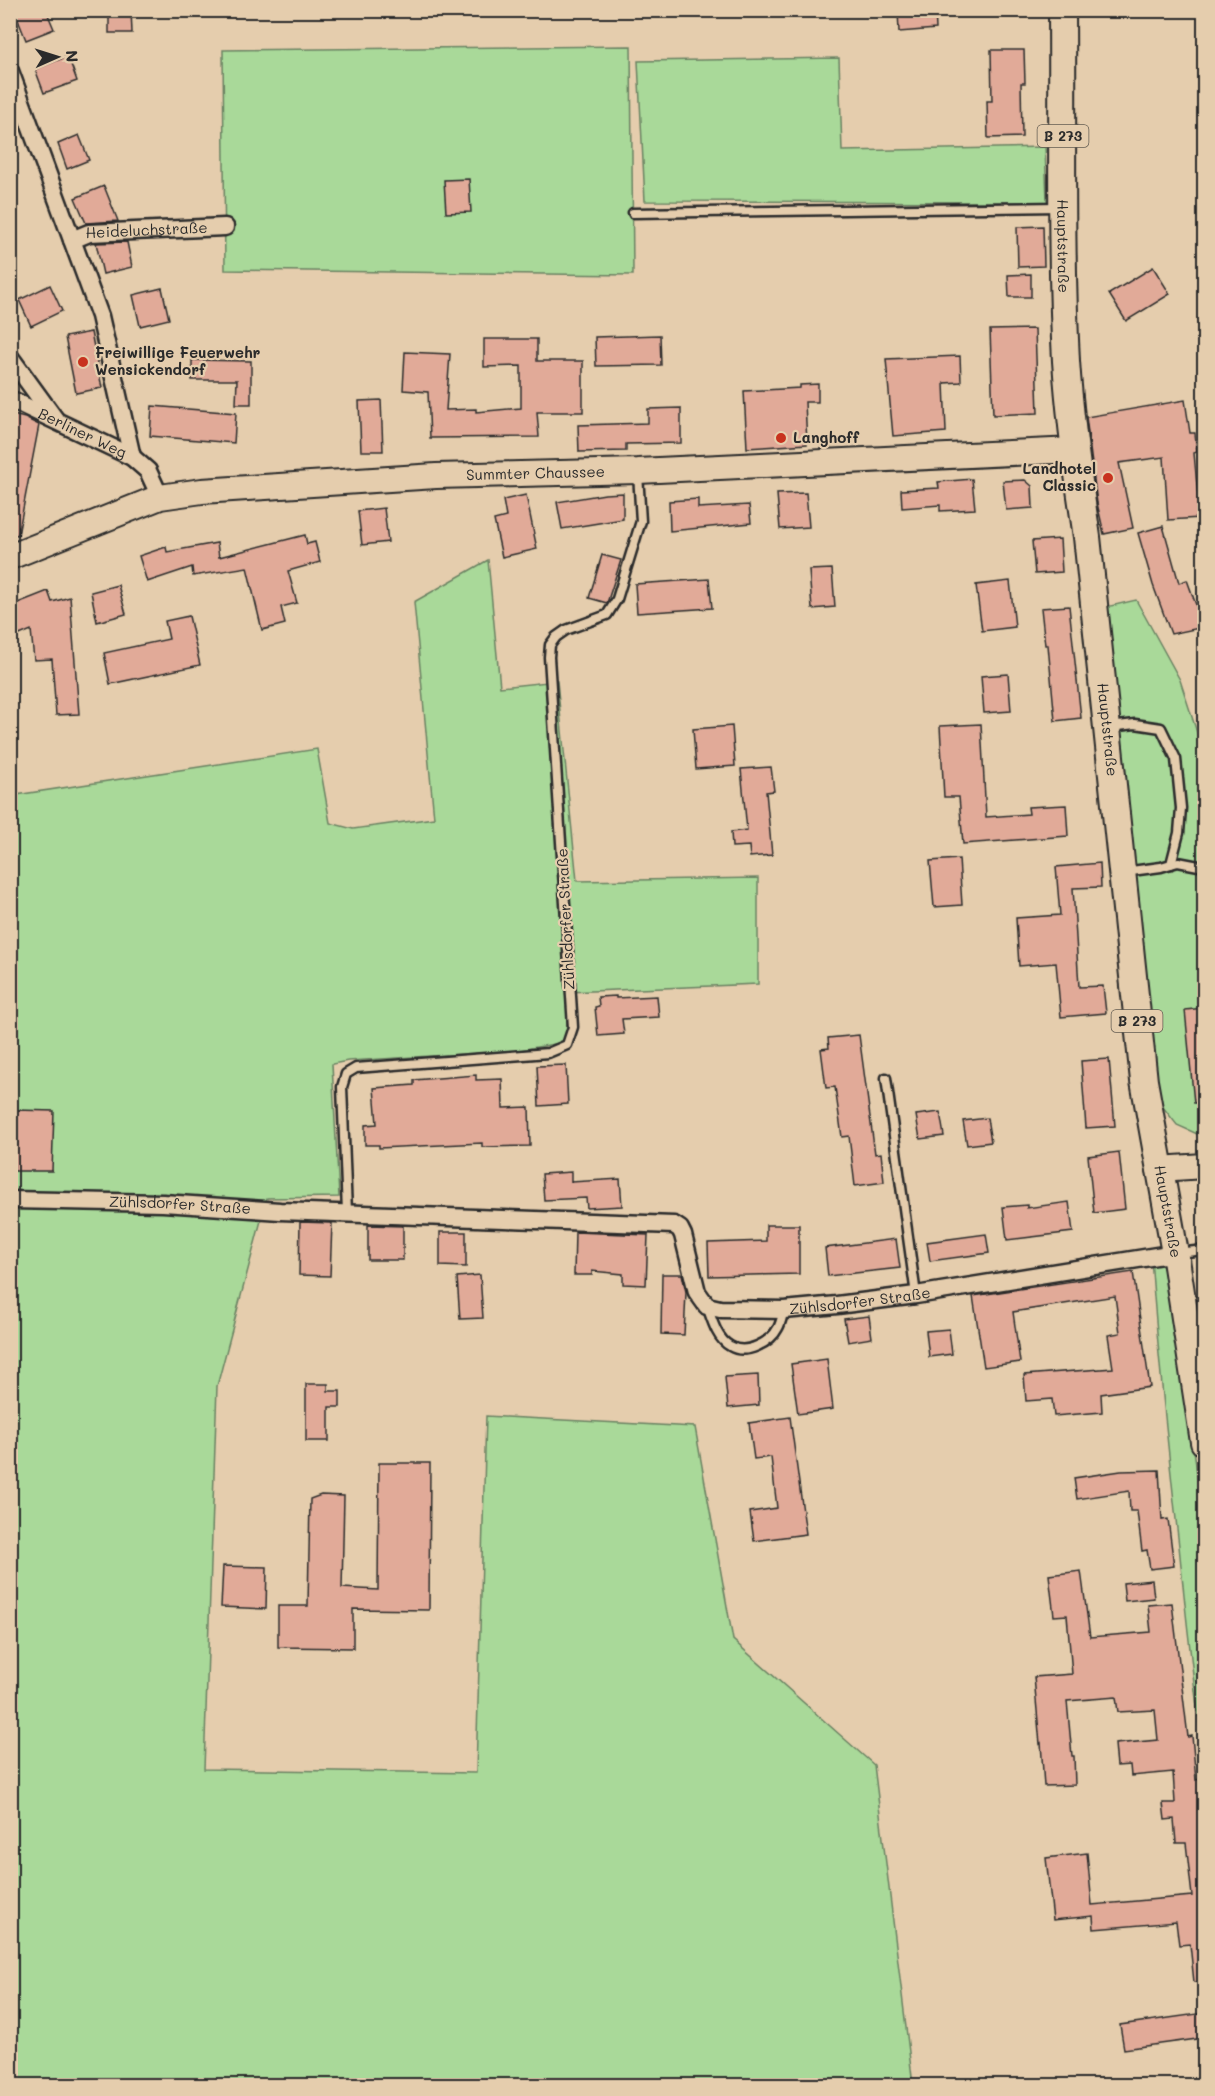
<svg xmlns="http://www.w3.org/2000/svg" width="1215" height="2096" font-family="Mali,sans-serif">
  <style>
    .green { fill: #a9d999; stroke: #6a8262; stroke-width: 1.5 }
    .building { fill: #e1aa98; stroke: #2b2b2b; stroke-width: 1.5 }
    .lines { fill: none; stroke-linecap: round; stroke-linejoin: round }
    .lane-casing { stroke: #2b2b2b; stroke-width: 13 }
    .street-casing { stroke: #2b2b2b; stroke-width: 21 }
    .secondary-casing { stroke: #2b2b2b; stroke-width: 28 }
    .primary-casing { stroke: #2b2b2b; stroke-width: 30 }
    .lane { stroke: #e5cdad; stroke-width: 8 }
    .street { stroke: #e5cdad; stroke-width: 16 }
    .secondary { stroke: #e5cdad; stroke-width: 24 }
    .primary { stroke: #e5cdad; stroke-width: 26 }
    .poi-dot { fill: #c8321e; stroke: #e5cdad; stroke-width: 2 }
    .labels { text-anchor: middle; stroke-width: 4.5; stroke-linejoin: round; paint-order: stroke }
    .shield { fill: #e5cdad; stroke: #635c52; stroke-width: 1.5 }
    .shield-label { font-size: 14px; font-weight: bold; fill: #2b2b2b }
    .street-label { font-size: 15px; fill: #2b2b2b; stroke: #e5cdad }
    .poi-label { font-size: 15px; font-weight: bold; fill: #2b2b2b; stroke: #e5cdad; text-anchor: start }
  </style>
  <rect width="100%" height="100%" fill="#e5cdad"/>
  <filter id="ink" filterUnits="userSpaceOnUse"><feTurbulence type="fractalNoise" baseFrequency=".0167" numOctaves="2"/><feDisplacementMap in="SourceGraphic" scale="12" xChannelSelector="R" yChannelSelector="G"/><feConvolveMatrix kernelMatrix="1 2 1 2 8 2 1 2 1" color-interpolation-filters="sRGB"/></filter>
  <g filter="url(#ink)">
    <g class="green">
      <path d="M631 46 633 275 225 270 223 50Z"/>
      <path d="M839 58 842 151 1045 147 1047 202 645 201 638 61Z"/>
      <path d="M488 560 500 687 557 681 577 881 758 878V984L568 992 566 1042 514 1051 348 1061 332 1064 339 1197 267 1198 217 1386 204 1769 476 1773 486 1416 695 1427 733 1640 874 1765 913 2085H11L10 796 317 749 330 823 353 829 434 818 414 602Z"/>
      <path d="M1136 600 1180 680 1204 754V1137L1177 1125 1159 1102 1106 607Z"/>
      <path d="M1151 1258 1160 1261 1174 1294 1204 1528V1759C1194 1688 1186 1617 1179 1546 1168 1450 1158 1354 1151 1258Z"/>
    </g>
    <g class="building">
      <path d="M14 10H46L54 29 26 40Z"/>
      <path d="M109 10H131L132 33H109Z"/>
      <path d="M898 10H935L936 29 899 32Z"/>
      <path d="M991 50H1024L1025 83H1021L1022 137 988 138 987 101H992Z"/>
      <path d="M68 56 77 81 44 93 35 69Z"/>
      <path d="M79 135 89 160 67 169 58 144Z"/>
      <path d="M469 179 471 212 446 213 444 180Z"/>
      <path d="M104 186 118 221 86 223 75 198Z"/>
      <path d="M1043 226 1044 266 1018 267 1017 227Z"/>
      <path d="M127 242 132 267 103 274 96 243Z"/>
      <path d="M1153 267 1170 294 1126 321 1109 294Z"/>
      <path d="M1031 274V297H1009L1008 275Z"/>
      <path d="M50 285 62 311 31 326 19 300Z"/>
      <path d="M162 288 169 319 140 326 133 295Z"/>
      <path d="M1035 329 1038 413 993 415 990 330Z"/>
      <path d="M91 332 102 388 76 393 65 337Z"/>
      <path d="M660 335 661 365 596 366 595 337Z"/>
      <path d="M484 339H537V361H583V412H537L539 437 430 438 428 392 403 390 405 352 450 354 446 410 476 409V412L521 408V366L484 367Z"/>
      <path d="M960 356 961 382 944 383 946 432 893 436 886 359Z"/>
      <path d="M192 360 251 361V404H236L237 380H192Z"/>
      <path d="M818 384V402H805L807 444 747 448 744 391 800 388V385Z"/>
      <path d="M381 400 383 451H361L359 401Z"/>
      <path d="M1185 400 1190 433H1195L1197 452 1194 453 1200 518 1168 520 1164 457 1119 463 1133 528 1104 534 1097 503 1086 417Z"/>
      <path d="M152 406 236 413 234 443 150 436Z"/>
      <path d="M681 408V443L626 444V451L579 452 578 425 648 423V409Z"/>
      <path d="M13 415 25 418 39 425 18 535 10 534V428Z"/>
      <path d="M972 479 975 509 940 511V505L902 508 901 490 939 488 938 482Z"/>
      <path d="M1025 480 1032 486 1033 508 1006 510 1003 481Z"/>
      <path d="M623 493V519L562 529 557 502 605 494Z"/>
      <path d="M806 493 809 527 780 529 777 494Z"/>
      <path d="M526 495 537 549 502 557 494 520 506 517 503 500Z"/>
      <path d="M698 499V508L749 505 751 523 670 531 669 501Z"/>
      <path d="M384 508 388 542 362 545 358 511Z"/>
      <path d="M1163 526 1179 583 1187 580 1204 627 1171 634 1153 585 1138 533Z"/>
      <path d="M305 535 307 544 315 542 320 562 288 571 297 603 281 607 285 624 262 630 247 567 193 576 192 567 147 582 139 556 166 547 167 552 217 543 219 557Z"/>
      <path d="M1060 539 1062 572 1035 574 1032 541Z"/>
      <path d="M602 555 621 560 607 603 589 598Z"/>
      <path d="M832 569 835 607 812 609 809 570Z"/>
      <path d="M709 579 712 608 637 613 635 584Z"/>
      <path d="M1010 581 1015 627 982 631 976 585Z"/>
      <path d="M118 585 126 614 97 622 91 592Z"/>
      <path d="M48 591 52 602 70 597 79 714 56 715 52 659 34 660 31 630 10 639V606Z"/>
      <path d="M1069 606 1081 718 1055 721 1048 645H1045L1041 608Z"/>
      <path d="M189 616 200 665 110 684 104 653 169 639 165 621Z"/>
      <path d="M1008 674 1011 711 984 713 981 676Z"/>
      <path d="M981 724 986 817 1029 814 1028 807 1066 805 1068 836 963 844 959 797H944L940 726Z"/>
      <path d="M732 726 735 766 696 769 693 729Z"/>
      <path d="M771 767 774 791 766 792 772 855 750 857 749 846 732 847 731 832 747 830 741 769Z"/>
      <path d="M959 859 962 905 934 907 930 861Z"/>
      <path d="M1100 863 1101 887 1073 888 1079 987 1103 986 1106 1013 1061 1017 1056 963 1019 966 1016 918 1060 915 1056 867Z"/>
      <path d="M616 996V998L657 996 659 1017 622 1019 624 1034 598 1036 595 1007 599 1006 598 997Z"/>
      <path d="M1204 1008V1103H1194L1185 1010Z"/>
      <path d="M859 1035 875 1154 881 1153 884 1182 855 1186 849 1136 842 1137 835 1087 826 1088 821 1049 829 1048 828 1038Z"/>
      <path d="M1109 1059 1115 1126 1086 1128 1081 1061Z"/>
      <path d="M566 1065 568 1104 539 1106 537 1066Z"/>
      <path d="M476 1075V1080L502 1079 503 1108 529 1107 530 1146 482 1147V1143L379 1148V1145H365V1125L377 1124 374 1088 414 1085V1080Z"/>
      <path d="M16 1110 54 1111 52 1171H14Z"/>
      <path d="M940 1112 944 1136 920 1139 916 1115Z"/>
      <path d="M987 1118 991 1142 967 1145 963 1121Z"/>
      <path d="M1119 1152 1125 1209 1094 1213 1088 1156Z"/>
      <path d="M571 1172V1182L620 1179 622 1206 587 1208 586 1198 544 1200 542 1174Z"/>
      <path d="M1069 1202 1073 1232 1007 1240 1003 1207 1027 1205V1208Z"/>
      <path d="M300 1222 332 1223 330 1276 299 1275Z"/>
      <path d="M368 1225 403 1226V1260H368Z"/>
      <path d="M766 1225H799V1274L709 1276 708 1243 766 1241Z"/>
      <path d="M440 1232H466V1267L440 1266Z"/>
      <path d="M575 1232 648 1235 646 1285 623 1284V1274L592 1271V1275H574Z"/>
      <path d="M986 1234 989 1253 930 1261 927 1242Z"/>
      <path d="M896 1239 900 1268 828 1276 825 1248Z"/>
      <path d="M1133 1272 1150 1387 1101 1394 1102 1412 1054 1416 1052 1399 1026 1401 1024 1375 1113 1368 1108 1335 1120 1333 1115 1296 1013 1312 1020 1362 984 1367 973 1296Z"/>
      <path d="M662 1274H682L686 1292 684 1335 661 1334Z"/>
      <path d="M480 1275 483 1318 460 1319 457 1277Z"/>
      <path d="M869 1316 872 1338 848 1342 844 1319Z"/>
      <path d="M949 1329 952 1354 929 1357 926 1331Z"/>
      <path d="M827 1359 833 1409 798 1414 791 1364Z"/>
      <path d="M758 1375 759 1405 728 1408 725 1377Z"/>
      <path d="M306 1384H328V1391H340V1407H329V1441H306Z"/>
      <path d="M790 1417 806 1534 754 1541 750 1512 777 1508 771 1457 754 1459 749 1423Z"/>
      <path d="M379 1463H430L429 1610 353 1609V1648L278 1647V1606H308L310 1499 321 1495 344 1496 342 1588 378 1590Z"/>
      <path d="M1159 1470 1162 1520 1168 1519 1174 1566 1150 1569 1147 1550 1142 1551 1137 1511H1130L1129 1491 1077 1499 1074 1478 1121 1471Z"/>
      <path d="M223 1566 267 1567 266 1609 221 1607Z"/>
      <path d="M1081 1571 1090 1637 1151 1632 1148 1605 1172 1603 1188 1737 1192 1736 1196 1780 1200 1779 1204 1837V1982H1194L1190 1944 1179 1945 1176 1922 1094 1929 1093 1916 1053 1920 1046 1858 1087 1853 1092 1905 1192 1896 1186 1843H1176L1174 1819 1165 1820 1163 1803H1175L1173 1772 1131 1776 1130 1765 1117 1766 1115 1744 1158 1740 1155 1710 1118 1712 1116 1697 1067 1701 1072 1756H1074L1075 1785 1044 1786 1041 1743 1040 1744 1034 1677 1072 1674 1067 1615 1054 1616 1049 1575Z"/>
      <path d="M1152 1580 1154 1598 1125 1601 1123 1583Z"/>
      <path d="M1204 2013V2038L1124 2049 1120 2025Z"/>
    </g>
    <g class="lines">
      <g class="lane-casing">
        <g id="lane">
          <path d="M633 213 1059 207"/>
          <path d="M1110 727 1135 724 1161 728 1176 759 1181 808 1179 833 1171 864 1161 867 1124 872"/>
          <path d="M1171 864 1178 862 1204 867"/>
          <path d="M886 1078 916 1295"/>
          <path d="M347 1212 342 1087 346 1074 356 1068 548 1053 567 1045 573 1027 549 657 550 645 556 637 566 630 607 615 617 599 641 521 638 474"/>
          <path d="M1178 1253 1204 1250"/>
          <path d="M707 1306C712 1320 717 1339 730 1346 746 1356 771 1342 778 1328 781 1323 782 1316 784 1310"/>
        </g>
      </g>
      <g class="street-casing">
        <g id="street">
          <path d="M10 71 100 316 132 457"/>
          <path id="s1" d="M72 240 89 233 225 227"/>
          <path d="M10 357 55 419"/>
          <path id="s2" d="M10 399 132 457 148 471 160 497"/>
          <path id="s3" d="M10 1200 163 1203 280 1211 674 1225 680 1229 683 1235 697 1292 707 1306 720 1309 784 1310 837 1305 916 1295 1175 1253"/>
        </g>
      </g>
      <g class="secondary-casing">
        <g id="secondary">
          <path id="s4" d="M10 557 160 497 202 491 436 476 638 471 1074 450"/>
          <path d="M1159 1169 1204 1166"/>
        </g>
      </g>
      <g class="primary-casing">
        <g id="primary">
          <path id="s5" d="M1062 10C1063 127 1060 244 1066 361 1070 420 1078 478 1087 537L1144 1081 1175 1253 1204 1442"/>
        </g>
      </g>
      <use href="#lane" class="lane"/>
      <use href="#street" class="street"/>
      <use href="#secondary" class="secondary"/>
      <use href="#primary" class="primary"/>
    </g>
  </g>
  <g class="poi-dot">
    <circle cx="83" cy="362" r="6"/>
    <circle cx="781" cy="438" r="6"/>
    <circle cx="1108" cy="478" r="6"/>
  </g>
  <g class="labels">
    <g class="shield">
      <rect x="1037.5" y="125" width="51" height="22" rx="4.5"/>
      <rect x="1111.5" y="1010" width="51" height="22" rx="4.5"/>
    </g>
    <g class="shield-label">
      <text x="1063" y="141">B 273</text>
      <text x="1137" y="1026">B 273</text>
    </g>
    <g class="street-label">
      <text dy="5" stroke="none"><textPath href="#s1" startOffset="76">Heideluchstraße</textPath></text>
      <text dy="5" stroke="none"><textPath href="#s5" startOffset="236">Hauptstraße</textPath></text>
      <text dy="5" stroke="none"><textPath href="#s2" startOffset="80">Berliner Weg</textPath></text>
      <text dy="5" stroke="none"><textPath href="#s4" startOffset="538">Summter Chaussee</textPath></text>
      <text dy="5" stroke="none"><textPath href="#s5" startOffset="722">Hauptstraße</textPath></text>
      <text transform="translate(566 919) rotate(-93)" y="5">Zühlsdorfer Straße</text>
      <text dy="5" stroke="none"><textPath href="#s3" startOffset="170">Zühlsdorfer Straße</textPath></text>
      <text dy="5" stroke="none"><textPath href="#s5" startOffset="1208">Hauptstraße</textPath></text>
      <text dy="5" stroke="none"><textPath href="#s3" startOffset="908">Zühlsdorfer Straße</textPath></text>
    </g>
    <g class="poi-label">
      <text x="95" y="358">Freiwillige Feuerwehr<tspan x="95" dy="17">Wensickendorf</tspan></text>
      <text x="793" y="443">Langhoff</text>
      <text x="1096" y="474" text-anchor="end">Landhotel<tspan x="1096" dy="17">Classic</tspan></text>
    </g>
  </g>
  <rect width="1215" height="2096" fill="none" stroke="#e5cdad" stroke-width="36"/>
  <rect x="18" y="18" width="1179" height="2060" fill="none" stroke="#2b2b2b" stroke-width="2" filter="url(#ink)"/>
  <g transform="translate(57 57) rotate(87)" stroke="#e5cdad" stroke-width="4.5" paint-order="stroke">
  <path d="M0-4.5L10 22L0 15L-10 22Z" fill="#2b2b2b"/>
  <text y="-9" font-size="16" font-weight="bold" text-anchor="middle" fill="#2b2b2b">N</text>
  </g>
</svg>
